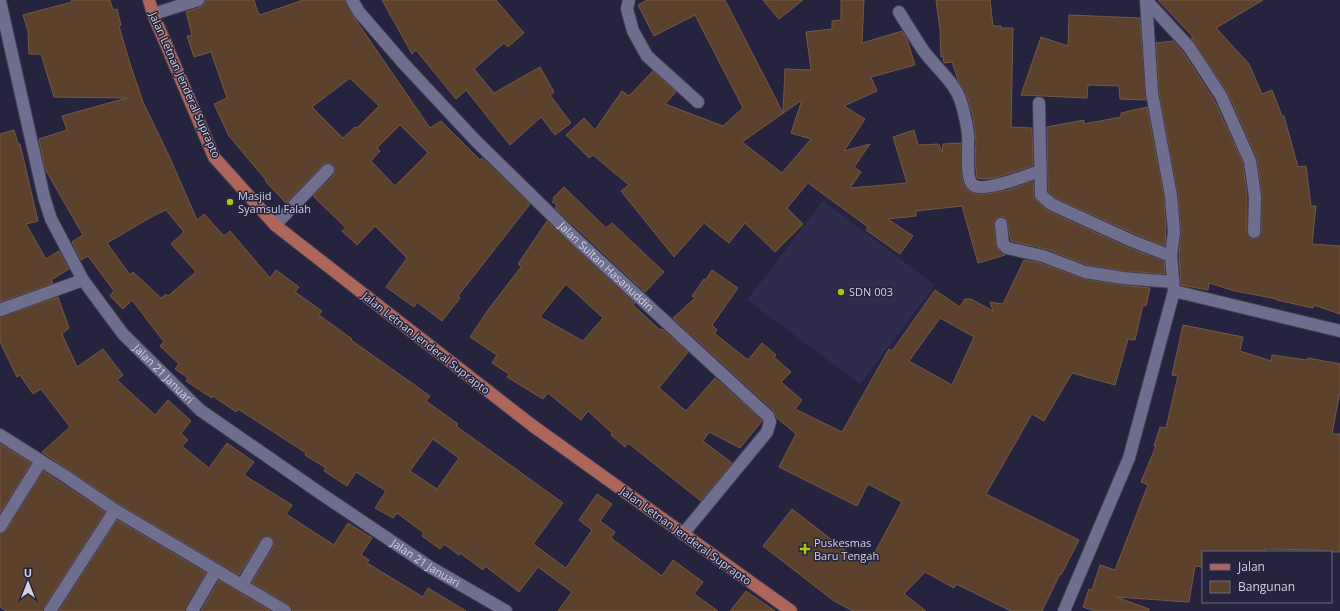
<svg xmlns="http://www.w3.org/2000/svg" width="1340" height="611" font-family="'Open Sans',sans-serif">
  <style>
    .built { fill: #2f2b4d }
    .building { fill: #5c412d; stroke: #755844; fill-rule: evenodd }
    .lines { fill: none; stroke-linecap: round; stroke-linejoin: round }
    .minor-casing { stroke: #423f56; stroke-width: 14 }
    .major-casing { stroke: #423f56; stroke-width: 14 }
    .minor { stroke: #6f6e8e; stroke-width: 12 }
    .major { stroke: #af665a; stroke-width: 12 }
    .poi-dot { fill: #adc60f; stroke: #26233e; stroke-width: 1.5 }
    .labels { text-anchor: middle; stroke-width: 3; stroke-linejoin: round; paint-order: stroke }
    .street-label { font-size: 11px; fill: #d2d2e4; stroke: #26233e }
    .poi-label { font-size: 11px; fill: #d2d2e4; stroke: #26233e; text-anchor: start }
  </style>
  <rect width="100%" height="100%" fill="#26233e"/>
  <path class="built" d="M823 201 935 285 860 384 747 300Z"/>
  <g class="building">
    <path d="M71 0H110L113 10 117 9 121 25 119 26 130 64 143 102 170 158 197 220 204 214 224 236 230 231 270 278 276 270 299 287 295 292 322 311 319 315 352 339 351 340 430 396 426 401 458 424 456 426 563 503 533 544 566 568 592 530 579 520 597 494 612 504 600 521 615 532 611 538 662 576 673 560 703 582 694 594 718 611H558L572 592 538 567 519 592 485 566 483 570 460 553 459 555 444 544 440 549 422 536 424 533 397 513 393 518 375 508 386 491 356 472 347 486 324 471 326 468 305 455 306 453 238 409 236 412 213 396 212 398 186 381 188 378 175 369 179 364 160 346 164 342 132 300 123 309 110 296 114 291 88 256 81 260 72 242 83 235 45 169 39 139 67 130 62 116 127 98 54 97 41 54H29L28 31 23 15 72 2ZM166 210 184 232 171 244 196 272 168 296 166 294 161 298 133 272 130 275 107 243 153 216ZM433 439 459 458 437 489 410 471Z"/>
    <path d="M205 0H254L258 13H259L260 15 303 0H345L353 16 430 128 441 121 480 160 482 158 530 204 458 296 460 298 442 321 417 302 414 307 386 287 407 258 375 226 357 245 342 231 346 228 313 196 334 175 335 168 333 164 326 163 323 165 286 203 265 181 266 180 229 136 214 104 227 98 211 52 194 57 187 36 192 35 186 12 201 7 204 5ZM350 78 379 106 357 128 355 127 343 138 312 107ZM400 125 428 153 395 186 371 161 380 151 377 148Z"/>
    <path d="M382 0H496L524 33 508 47 504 43 474 69 494 93 540 67 554 92 550 95 571 123 555 135 541 117 510 145 466 90 456 99 416 50 412 54Z"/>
    <path d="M647 0H725L783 113 785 69 811 70 806 32 832 29V21L841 20V0H864L862 43 902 31 907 39 915 65 871 77 877 91 844 106 865 119 844 151 870 144 854 167 861 172 850 188 907 183 893 137 914 130 918 145 939 144 942 152 943 144 961 143 962 177 964 186 970 192 978 194H987L1008 190 1033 181 1034 198 1046 210 1129 248 1164 261 1165 274 1124 271 1087 265 1046 249 1011 241 1007 220 1004 217H1001L996 218 994 221 996 245 998 249 1005 255 978 263 962 206 916 211V216L888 219 913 236 900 254 866 230 868 227 808 183 787 208 803 224 775 252 745 223 729 243 704 223 674 257 621 191 629 185 593 155 589 158 566 135 584 118 595 130 622 91 629 96 653 71 676 92 665 104 723 126 743 108 695 15 654 36 638 5ZM802 100 791 133 811 139 782 173 742 142Z"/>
    <path d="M763 0H803L779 19Z"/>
    <path d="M936 0H990L993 26H1001V28H1013L1011 127 1032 128 1033 166 994 178 985 179 977 178 975 161 976 142 973 116 968 99 958 80 952 62 944 63 943 56 941 57 940 30Z"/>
    <path d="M1158 0H1263L1216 28 1249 64 1262 94 1272 90 1282 116H1284L1298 167 1306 166 1311 206H1316L1312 244 1340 246V314L1314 305 1313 308 1277 300V299L1235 291 1209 283 1208 290 1181 285 1179 256 1181 232 1178 195 1159 92 1156 43 1173 41 1183 52 1214 100 1243 163 1247 197V232L1250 238 1253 239 1258 238 1261 233 1262 196 1257 158 1228 93 1191 38H1194Z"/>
    <path d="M1069 15 1140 18 1146 100 1120 99 1119 86 1088 85 1087 98 1021 95 1041 37 1068 46Z"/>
    <path d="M1147 107 1164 197 1166 232 1165 246 1135 234 1055 198 1048 192 1047 127 1084 120V124L1121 117V113Z"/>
    <path d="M14 130 18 144H20L38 221 26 224 46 259 59 251 69 269 51 280 53 283 0 302V134Z"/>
    <path d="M564 187 606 228 612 223 664 272 645 292 555 208 557 205 552 202 554 200 553 198Z"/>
    <path d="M547 221 635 303 633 305 660 330 662 329 688 352 659 388 686 411 715 378 762 420V421L740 448 709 432 703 441 732 463 701 501 628 443 625 447 611 435 612 433 588 411 581 420 548 393 543 399 507 377 509 374 492 363 497 355 470 337 488 310 521 267 518 264ZM566 284 603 318 583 341 540 317Z"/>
    <path d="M1024 260 1041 263 1084 279 1122 285 1150 288 1146 306 1143 305 1135 340 1128 339 1115 385 1072 373 1044 421 1032 414 986 494 1079 540 1061 575 1060 574 1042 611H1011L956 584 954 588 925 572 904 594 926 611H853L834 601 763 546 792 509 867 567 902 502 868 484 857 506 779 467 796 434 777 418 773 410 673 318 695 298 692 296 704 279 705 281 712 270 738 288 712 325 717 330 714 333 748 360 762 343 776 355 774 357 791 372 781 382 802 400 795 409 842 432 889 349 892 351 935 290 960 307 965 299H971L993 311 990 302 1003 304ZM940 318 974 337 952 385 909 361Z"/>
    <path d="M58 297 69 328 62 334 77 367 103 349 123 375 117 380 155 415 168 400 191 421 181 433 188 440 182 446 209 468 227 443 254 462 244 475 292 505 286 514 334 545 348 523 372 538 361 555 369 560 367 563 423 597 428 588 466 611H292L289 605 252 583 274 546V540L271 537 267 536 261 539 239 575 119 504 42 452 70 427 41 389 33 394 20 375 17 377 0 342V317Z"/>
    <path d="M1183 325 1243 337 1240 351 1271 361 1272 355 1307 360 1308 358 1340 364V391L1332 434H1340V552H1319V550L1265 549V552H1203V567L1195 566 1189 602 1116 597 1149 609V611H1095L1083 607 1089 589 1092 590 1100 565 1115 570 1148 485 1141 482 1156 446H1154L1160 427 1166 428 1178 376 1172 375Z"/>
    <path d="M0 444 31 463 0 513Z"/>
    <path d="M43 471 105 512 44 607 43 611H6L0 607V534L6 531Z"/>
    <path d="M117 520 206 573 185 611H59Z"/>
    <path d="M219 580 270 611H201Z"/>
    <path d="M746 591 775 611H730Z"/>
  </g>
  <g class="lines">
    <g class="minor-casing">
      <g id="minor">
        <path id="s1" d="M352 0 359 12 404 64 475 140 576 239 768 416 770 422 767 432 683 534"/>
        <path d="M629 0 627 9 633 31 647 56 698 102"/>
        <path d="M1146 0 1152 93 1171 196 1174 232 1171 256 1174 291"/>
        <path d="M1146 0 1189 47 1221 96 1250 161 1255 197 1254 232"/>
        <path id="s2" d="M0 1 44 197 51 219 83 280 123 334 200 410 320 493 430 567 506 611"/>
        <path d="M899 12C907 25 915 38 923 50 935 67 955 82 961 102 964 112 967 124 968 135 969 145 965 179 973 185 983 193 1028 175 1040 171"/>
        <path d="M153 14 198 0"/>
        <path d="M1039 103 1041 195 1051 204 1132 241 1171 256"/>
        <path d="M1001 224 1003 244 1007 248 1043 256 1085 272 1123 278 1173 282"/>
        <path d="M275 225 328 170"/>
        <path d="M0 310 83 280"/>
        <path d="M0 435 65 476 115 510 216 570 192 611"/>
        <path d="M0 527 41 461"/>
        <path d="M216 570 285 611"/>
        <path d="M242 585 267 543"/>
        <path d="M50 611 115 510"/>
        <path d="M1064 611 1129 458 1174 291 1340 331"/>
      </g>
    </g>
    <g class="major-casing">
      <path id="major" d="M149 0 153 14 214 157 275 225 533 426 791 611"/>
    </g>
    <use href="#minor" class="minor"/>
    <use href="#major" class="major"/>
  </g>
  <g class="poi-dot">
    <circle cx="230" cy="202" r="4"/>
    <circle cx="841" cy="292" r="4"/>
    <path d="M803 543h4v4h4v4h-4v4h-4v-4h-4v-4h4z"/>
  </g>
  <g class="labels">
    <g class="street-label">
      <text transform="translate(185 85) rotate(66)" y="4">Jalan Letnan Jenderal Suprapto</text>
      <text dy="4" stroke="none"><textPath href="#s1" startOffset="369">Jalan Sultan Hasanuddin</textPath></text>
      <text transform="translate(426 343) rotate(38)" y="4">Jalan Letnan Jenderal Suprapto</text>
      <text dy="4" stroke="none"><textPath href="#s2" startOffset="417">Jalan 21 Januari</textPath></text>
      <text transform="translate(686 536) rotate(36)" y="4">Jalan Letnan Jenderal Suprapto</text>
      <text dy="4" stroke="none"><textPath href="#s2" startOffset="741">Jalan 21 Januari</textPath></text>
    </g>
    <g class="poi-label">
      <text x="238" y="200">Masjid<tspan x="238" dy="13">Syamsul Falah</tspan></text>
      <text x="849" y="296">SDN 003</text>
      <text x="814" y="547">Puskesmas<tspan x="814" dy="13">Baru Tengah</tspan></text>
    </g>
  </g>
  <rect x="1202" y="551" width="130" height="52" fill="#26233e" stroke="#6b6980"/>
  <rect x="1210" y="564" width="20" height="6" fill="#af665a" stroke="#6b6980"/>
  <text x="1238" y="571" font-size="12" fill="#d2d2e4">Jalan</text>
  <rect x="1210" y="581" width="20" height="12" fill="#5c412d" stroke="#6b6980"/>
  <text x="1238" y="591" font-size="12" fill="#d2d2e4">Bangunan</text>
  <g transform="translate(28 583)" stroke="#26233e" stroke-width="3" paint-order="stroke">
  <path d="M0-3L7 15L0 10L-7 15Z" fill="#d2d2e4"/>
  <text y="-6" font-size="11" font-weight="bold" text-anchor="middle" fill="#d2d2e4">U</text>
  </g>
</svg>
